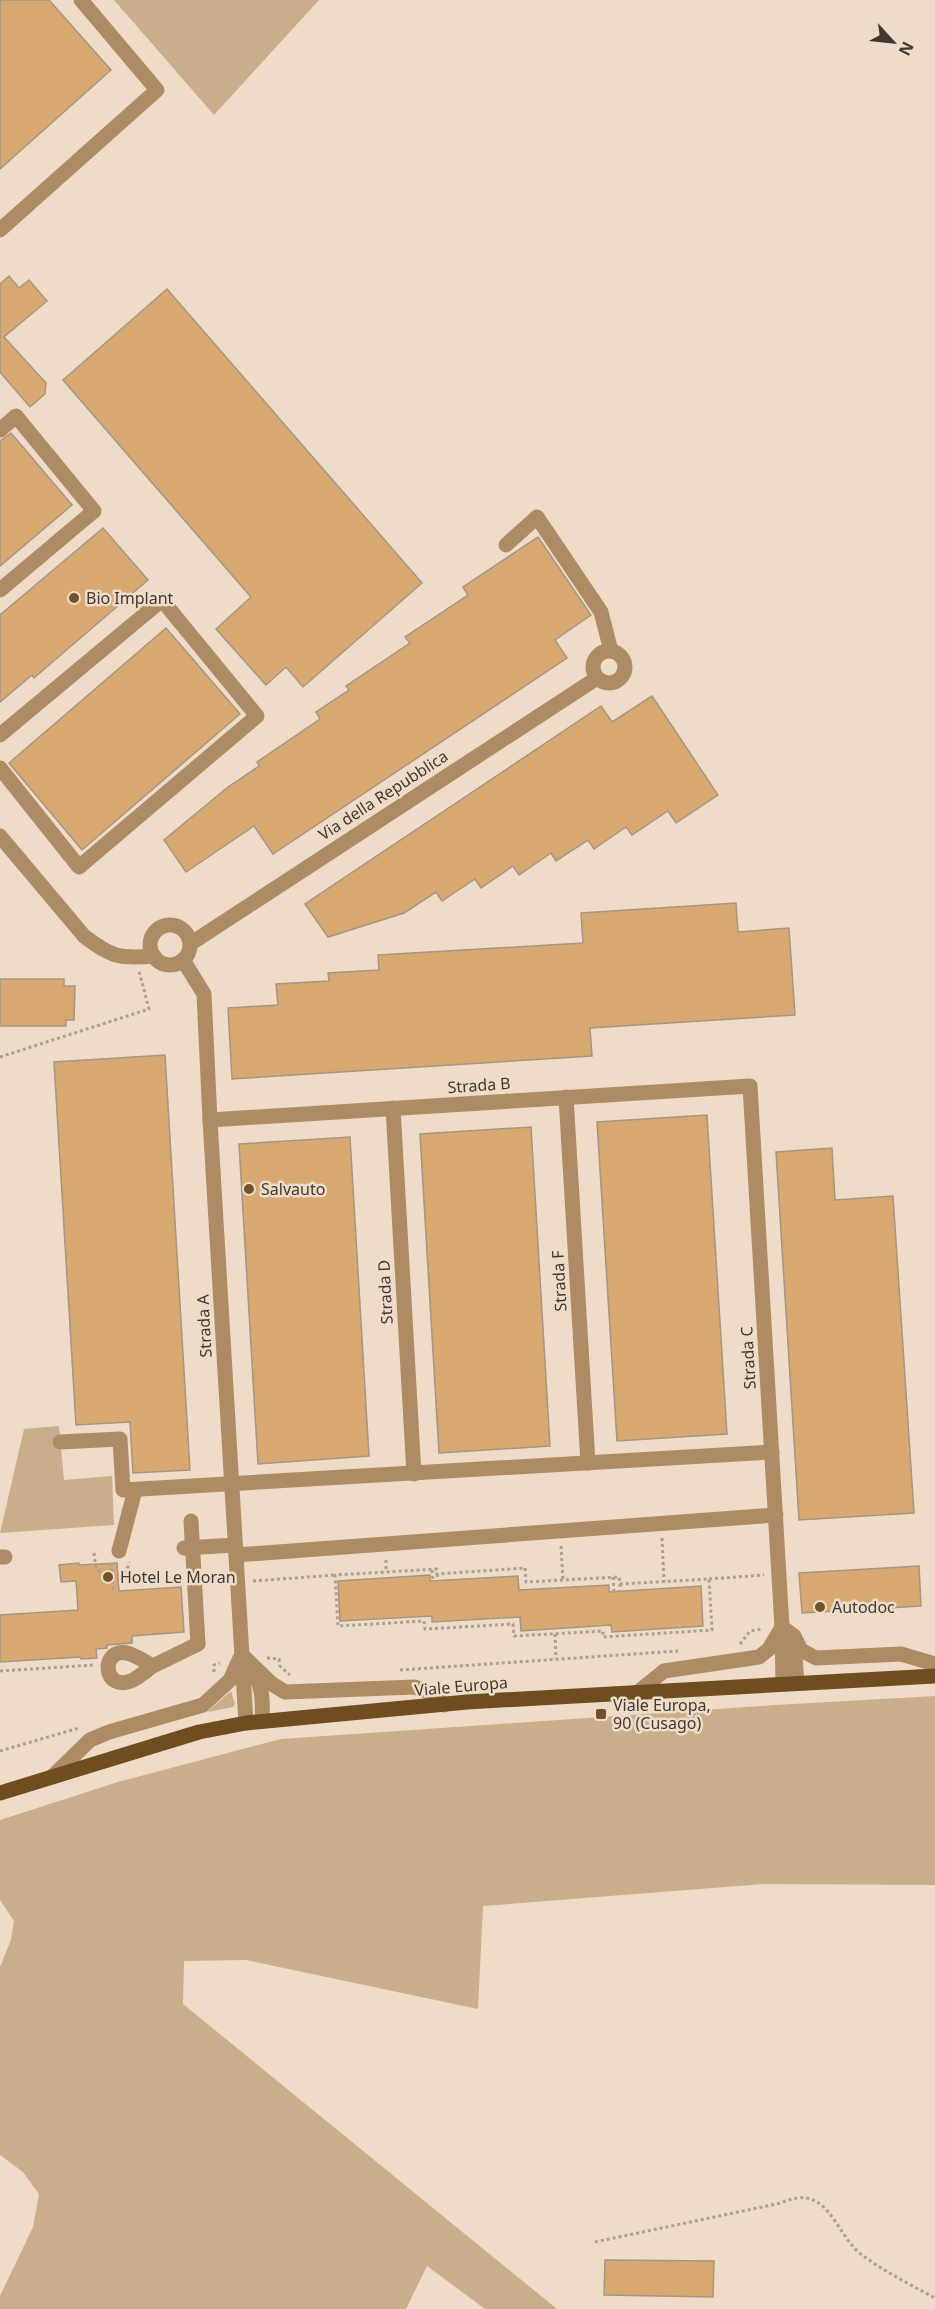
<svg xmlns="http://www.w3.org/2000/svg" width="935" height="2309" font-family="'Noto Sans',sans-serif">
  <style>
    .green { fill: #caae8b }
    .building { fill: #d7a971; stroke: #a59582; stroke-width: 1.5 }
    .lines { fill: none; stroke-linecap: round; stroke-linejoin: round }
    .path { stroke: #ad9f90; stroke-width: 3; stroke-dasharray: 3 3; stroke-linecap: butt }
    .minor { stroke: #ad8c65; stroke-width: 15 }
    .major { stroke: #6f4d1f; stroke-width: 15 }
    .poi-dot { fill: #735329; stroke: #eedcc8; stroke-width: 2 }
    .labels { text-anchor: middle; stroke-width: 5; stroke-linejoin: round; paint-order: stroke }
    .poi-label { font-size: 16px; fill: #403931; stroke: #eedcc8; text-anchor: start }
    .street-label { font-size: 16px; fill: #403931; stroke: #eedcc8 }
  </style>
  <rect width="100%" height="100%" fill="#eedcc8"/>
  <g class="green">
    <path d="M114 0H319L214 115Z"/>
    <path d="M59 1426 64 1480 112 1476 114 1525 0 1533 24 1429Z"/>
    <path d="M231 1691 235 1704 233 1707 207 1712Z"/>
    <path d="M935 1696V1885L764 1884 483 1906 478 2009 246 1960 184 1961 183 2004 557 2309H485L427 2266 406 2309H0V2296L33 2227 39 2194 23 2172 0 2155V1967L11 1940 14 1921 0 1900V1820L118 1782 281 1739 775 1705Z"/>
  </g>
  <g class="building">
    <path d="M0 0H49L111 70 0 169Z"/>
    <path d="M9 276 19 288 29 280 47 301 4 337 46 383 45 394 30 407 0 372V284Z"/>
    <path d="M167 289 422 583 303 687 286 667 266 685 216 629 251 597 63 380Z"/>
    <path d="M11 433 72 505 0 566V441Z"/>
    <path d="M103 528 148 580 34 678 32 675 0 702V615Z"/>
    <path d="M538 537 591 615 555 640 567 658 273 854 254 826 186 872 164 840 228 787 259 766 257 762 320 719 316 712 349 690 346 686 410 643 405 637 468 595 463 587Z"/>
    <path d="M166 628 240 714 82 850 9 763Z"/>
    <path d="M652 696 718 795 676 823 668 811 632 835 626 827 594 849 588 840 556 861 551 853 519 875 513 866 481 888 475 879 442 901 436 892 404 913 328 937 305 904 601 706 612 722Z"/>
    <path d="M736 903 738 932 789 928 795 1015 590 1028 592 1056 232 1079 228 1008 278 1005 276 984 329 981 328 973 379 970 378 955 583 943 581 913Z"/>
    <path d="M0 979H64V986H75L74 1020H66V1026H0Z"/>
    <path d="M165 1055 190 1470 133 1473 130 1422 76 1425 54 1062Z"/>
    <path d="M707 1115 727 1434 617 1441 597 1122Z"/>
    <path d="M531 1127 550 1446 439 1453 420 1134Z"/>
    <path d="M350 1137 369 1456 258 1464 239 1144Z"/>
    <path d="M832 1148 835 1200 893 1196 914 1513 799 1520 776 1152Z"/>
    <path d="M79 1563V1565L117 1563 119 1591 181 1587 184 1632 132 1636V1643L107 1645V1648L96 1649 97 1658 81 1659 80 1657 0 1662V1615L78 1610 76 1581 61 1582 59 1565Z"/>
    <path d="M919 1566 921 1606 802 1613 799 1573Z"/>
    <path d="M430 1575V1581L518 1576 519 1590 609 1585V1592L701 1586 703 1626 612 1632 611 1625 521 1631 520 1617 432 1622V1616L340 1621 338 1581Z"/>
    <path d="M605 2260 714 2261 713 2297 604 2295Z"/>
  </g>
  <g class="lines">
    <g class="path">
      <path d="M0 1057 149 1009 139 971"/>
      <path d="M662 1538 664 1582"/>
      <path d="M561 1546 563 1580"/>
      <path d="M94 1553 96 1567 105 1578C118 1577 127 1576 129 1562"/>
      <path d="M386 1560V1572"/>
      <path d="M111 1563 113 1591"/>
      <path d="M525 1568 526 1582 619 1577 620 1584 709 1579 712 1630 603 1637V1631L514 1636 513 1624 425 1629 424 1621 338 1626 335 1575 437 1569V1574Z"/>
      <path d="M432 1570 433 1581"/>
      <path d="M437 1574 438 1581"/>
      <path d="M613 1577 614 1592"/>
      <path d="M709 1579 764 1575"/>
      <path d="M253 1581 335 1575"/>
      <path d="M620 1584V1592"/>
      <path d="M555 1634 556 1659"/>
      <path d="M740 1644 750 1631 763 1629"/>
      <path d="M267 1658 279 1659 280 1666 290 1675"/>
      <path d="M400 1670 678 1651"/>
      <path d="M0 1671 94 1665"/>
      <path d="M214 1672V1665L220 1663"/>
      <path d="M0 1751 79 1728"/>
      <path d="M595 2242 781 2203C829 2181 834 2234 862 2255 885 2272 911 2285 935 2298"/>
    </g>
    <g class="minor">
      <path d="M0 230 157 90 81 0"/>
      <path d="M0 430 16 416 94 511 0 590"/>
      <path d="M506 545 537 517 601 612 611 651"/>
      <circle cx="609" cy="667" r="16"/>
      <path d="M0 735 162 600 257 716 79 867 0 768"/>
      <path d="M0 836 84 936C111 957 120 959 154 956"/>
      <circle cx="170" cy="945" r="20"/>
      <path d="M190 944 597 678"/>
      <path d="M183 960 204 994 210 1120 246 1723"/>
      <path d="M566 1097 588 1463"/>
      <path d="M393 1108 414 1474"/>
      <path d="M210 1120 750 1086 782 1627 783 1684"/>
      <path d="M60 1442 120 1439 123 1490 772 1452"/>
      <path d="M191 1521 198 1644"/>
      <path d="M184 1548 235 1545"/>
      <path d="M119 1551 135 1490"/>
      <path d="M236 1555 776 1515"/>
      <path d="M0 1557H5"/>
      <path d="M782 1627 794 1636 801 1650 816 1658 901 1654 935 1664"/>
      <path d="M790 1640 795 1657 797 1683"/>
      <path d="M242 1655 272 1684 285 1692 415 1687 434 1694 444 1705"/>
      <path d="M153 1666C146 1671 140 1676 133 1680 103 1694 99 1648 127 1653 136 1655 145 1662 153 1666L198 1644"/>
      <path d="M252 1670C263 1686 263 1702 262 1721"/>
      <path d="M638 1692 664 1671 759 1657 769 1649 782 1627"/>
      <path d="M53 1776 90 1740 109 1732 203 1705 230 1680 240 1658"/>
    </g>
    <path class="major" d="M0 1793 199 1732 246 1723 467 1702 935 1676"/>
  </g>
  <g class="poi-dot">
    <circle cx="74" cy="598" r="6"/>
    <circle cx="249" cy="1189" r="6"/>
    <circle cx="108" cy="1577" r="6"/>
    <circle cx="820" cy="1607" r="6"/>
    <rect x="595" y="1708" width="12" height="12" rx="3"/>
  </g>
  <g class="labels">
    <g class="poi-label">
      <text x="86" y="604">Bio Implant</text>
      <text x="261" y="1195">Salvauto</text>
      <text x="120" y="1583">Hotel Le Moran</text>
      <text x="832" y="1613">Autodoc</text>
      <text x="613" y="1711">Viale Europa,<tspan x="613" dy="18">90 (Cusago)</tspan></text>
    </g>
    <g class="street-label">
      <text transform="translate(383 795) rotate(-33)" y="6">Via della Repubblica</text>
      <text transform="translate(479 1085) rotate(-4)" y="6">Strada B</text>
      <text transform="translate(559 1281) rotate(-93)" y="6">Strada F</text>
      <text transform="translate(385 1292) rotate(-93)" y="6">Strada D</text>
      <text transform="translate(204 1326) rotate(-93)" y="6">Strada A</text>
      <text transform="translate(748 1358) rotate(-93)" y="6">Strada C</text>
      <text transform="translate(461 1686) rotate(-5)" y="6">Viale Europa</text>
    </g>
  </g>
  <g transform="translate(893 42) rotate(117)" stroke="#eedcc8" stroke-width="4.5" paint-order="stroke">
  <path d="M0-4.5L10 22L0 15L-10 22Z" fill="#403931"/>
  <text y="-9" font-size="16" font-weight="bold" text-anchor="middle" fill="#403931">N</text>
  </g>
</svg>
